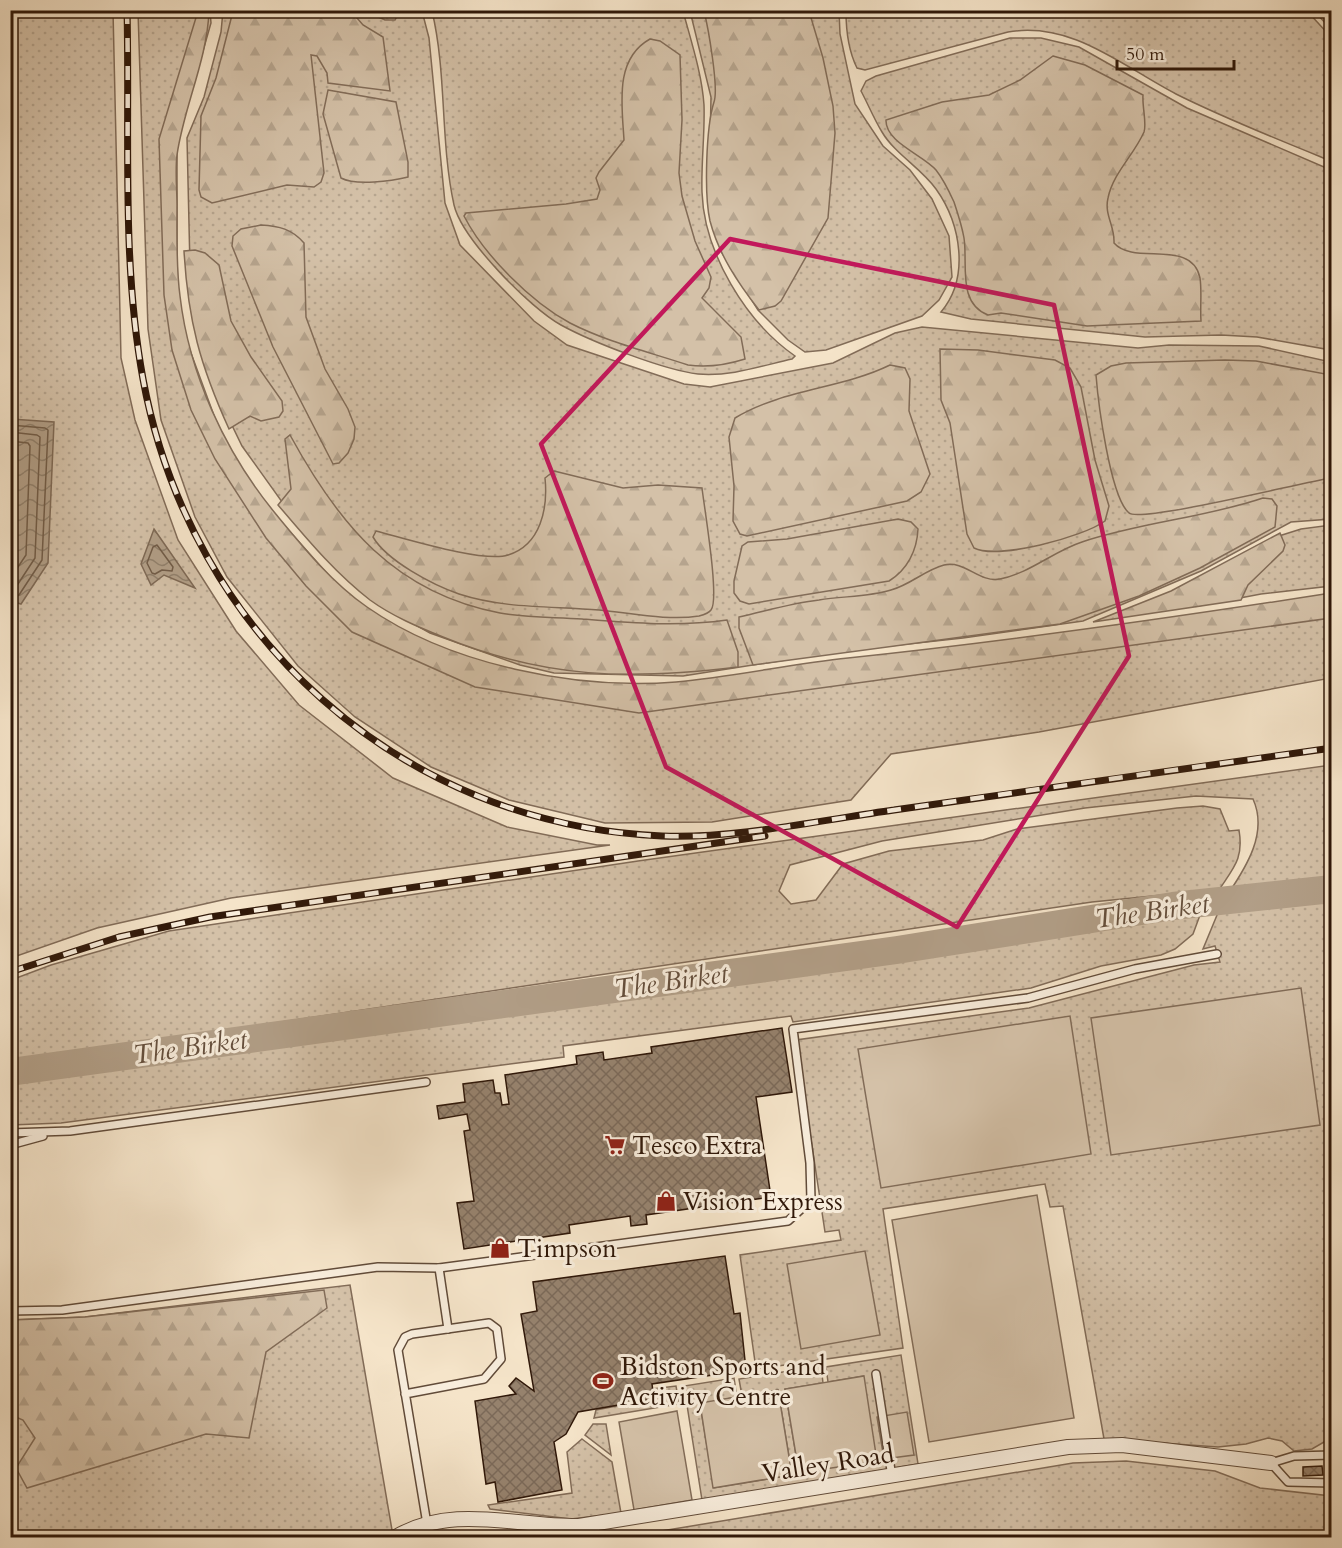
<svg xmlns="http://www.w3.org/2000/svg" width="1342" height="1548" font-family="Cardo,serif">
  <style>
    .grass { fill: url(#grass-dots); stroke: #826c58; stroke-width: 1.5 }
    .forest { fill: url(#forest-firs); stroke: #826c58; stroke-width: 1.5 }
    .pitch { fill: #d4c1a8; stroke: #826c58; stroke-width: 1.5 }
    .water { fill: url(#water-waves); stroke: #7e6955; stroke-width: 1.5 }
    .lines { fill: none; stroke-linecap: round; stroke-linejoin: round }
    .shore { stroke: #715c48; stroke-width: 1.5 }
    .river { stroke: #b29f88; stroke-width: 28 }
    .building { fill: url(#building-cross-hatch); stroke: #301809; stroke-width: 1.5 }
    .lane-casing { stroke: #614b39; stroke-width: 10 }
    .street-casing { stroke: #614b39; stroke-width: 16 }
    .lane { stroke: #f8eddc; stroke-width: 7 }
    .street { stroke: #f8eddc; stroke-width: 14 }
    .rail-casing { stroke: #301809; stroke-width: 7 }
    .rail { stroke: #f8eddc; stroke-width: 4.5; stroke-dasharray: 14; stroke-linecap: butt }
    .marked { fill: none; stroke: #c2185b; stroke-width: 4.5; stroke-linejoin: round }
    .labels { text-anchor: middle; stroke-width: 6; stroke-linejoin: round; paint-order: stroke }
    .poi-label { font-size: 26px; fill: #301809; stroke: #f8eddc; text-anchor: start }
    .street-label { font-size: 26px; fill: #301809; stroke: #f8eddc }
    .water-label { font-size: 27px; font-style: italic; fill: #644e3c; stroke: #f8eddc }
  </style>
  <defs>
    <pattern id="grass-dots" width="8" height="8" patternUnits="userSpaceOnUse" patternTransform="scale(1.5)"><rect width="8" height="8" fill="#d4c1a8"/><path d="M2 2h.1M6 6h.1" fill="none" stroke="#b6a58f" stroke-width="1.8" stroke-linecap="round"/></pattern>
    <pattern id="forest-firs" width="22" height="20" patternUnits="userSpaceOnUse" patternTransform="scale(1.5)"><rect width="22" height="20" fill="#d4c1a8"/><path d="M5 1l3.5 6h-7zM16 11l3.5 6h-7z" fill="#b6a58f"/></pattern>
    <pattern id="water-waves" width="16" height="10" patternUnits="userSpaceOnUse" patternTransform="scale(1.5)"><rect width="16" height="10" fill="#b29f88"/><path d="M0 5q4-4 8 0t8 0" fill="none" stroke="#91816d"/></pattern>
    <pattern id="building-cross-hatch" width="8" height="8" patternUnits="userSpaceOnUse" patternTransform="scale(1.5)"><rect width="8" height="8" fill="#96826d"/><path d="M0 0l8 8M0 8l8-8" fill="none" stroke="#7b6958"/></pattern>
  </defs>
  <rect width="100%" height="100%" fill="#f5e4c9"/>
  <filter id="stains"><feTurbulence type="fractalNoise" baseFrequency=".00333" numOctaves="4"/><feColorMatrix values="0 0 0 0 .2 0 0 0 0 .09 0 0 0 0 .02 0 0 0 .5 -.17"/></filter>
  <radialGradient id="worn" r=".72"><stop offset=".6" stop-color="#630" stop-opacity="0"/><stop offset="1" stop-color="#630" stop-opacity=".3"/></radialGradient>
  <g class="grass">
    <path d="M10 11H113L121 358 135 420 178 540 236 631 299 705 393 778 507 827 597 845H610L231 898 97 928 11 958Z"/>
    <path d="M138 11H210L211 23 177 142V315L230 459 268 507 372 624 548 686 663 691 1331 600V678L1039 732 891 754 851 800 712 822 605 823 509 800 431 767 355 717 298 666 227 577 195 517 161 420 148 329Z"/>
    <path d="M223 11H422L429 38 445 203 460 245 534 321 567 345 684 384 710 387 833 363 895 333 922 327 1138 348 1169 345 1259 346 1331 362V519L1291 522 1201 571 1083 621 963 638 843 651 683 676 554 673 520 665 430 633 394 613 310 541 242 446 214 388 191 310 187 138 204 97 221 32Z"/>
    <path d="M432 11H683C691 41 702 74 704 105 705 134 701 163 702 192 704 253 746 322 795 356L792 359C761 366 729 377 698 374 664 370 592 342 561 325 530 308 462 239 454 205 440 141 447 74 432 11Z"/>
    <path d="M690 11H839L840 34 855 104 883 146 910 170 932 199 949 236 952 277 939 300 922 316 826 350 805 352 788 340 758 310 722 253 709 191 711 97Z"/>
    <path d="M846 11H1307L1331 37V161C1279 140 1226 119 1176 94 1122 66 1072 21 1008 32L865 70 857 68C848 50 846 31 846 11Z"/>
    <path d="M1314 11H1331V29Z"/>
    <path d="M1010 38H1041L1079 47 1187 108 1331 170V350L1257 337 1221 335 1145 337 971 319 941 312C970 278 961 224 936 189 921 168 895 154 882 132 874 119 868 104 861 91L866 81 876 76Z"/>
    <path d="M1331 525V586L1261 594 1198 606 1279 536 1301 529Z"/>
    <path d="M1331 765V879L1228 894C1247 866 1268 832 1253 799L1196 796 1085 808 882 841 790 865 779 891 791 904 816 900 843 864 889 851 983 840 1017 829 1177 808 1203 806 1220 809 1229 831 1239 830C1244 860 1233 868 1217 893L1203 891 1092 902 11 1062V980L51 965 169 931 638 861Z"/>
    <path d="M1331 897V1438L1312 1449 1294 1451 1282 1441 1268 1438 1246 1444 1218 1447 1104 1439 1063 1206 1050 1207 1045 1184 883 1209 903 1348 756 1369 740 1255 841 1240 839 1230 825 1232 796 1040 1029 1008 1194 965 1220 962 1215 946 1203 949 1222 903 1268 906Z"/>
    <path d="M1203 907 1193 934 1175 949 1161 955 1101 966 1031 988 793 1022 791 1016 563 1046 564 1057 61 1123 11 1125V1075L811 966Z"/>
    <path d="M350 1285 392 1530 383 1538 11 1537 10 1320 85 1317Z"/>
    <path d="M901 1355 918 1464 702 1500 684 1386 734 1378 737 1397 700 1404 714 1488 792 1475 778 1390 742 1396 739 1379 821 1366 823 1383 785 1389 799 1473 863 1376 828 1382 826 1367Z"/>
    <path d="M676 1386 679 1404 594 1418 596 1410 653 1399 652 1389Z"/>
    <path d="M593 1424H606L611 1455 585 1435Z"/>
    <path d="M582 1439 612 1462 621 1513 571 1519 490 1509 488 1505 572 1493 567 1452Z"/>
    <path d="M1126 1461 1215 1471 1260 1488 1331 1496V1537L726 1538 711 1534 710 1538 625 1537 1073 1463Z"/>
  </g>
  <g class="forest">
    <path d="M286 10 351 11 363 25 383 37 390 91 328 83 327 73 317 56 311 55 324 173 321 182 314 187 287 185 212 203 201 197 199 190 201 116 216 78 232 15Z"/>
    <path d="M198 11H209C207 61 184 106 177 155 175 171 177 189 177 205 177 235 176 266 180 296 189 374 225 452 275 513 303 547 331 582 367 607 450 665 576 690 676 682 733 677 790 664 848 658 1010 641 1171 618 1331 593V618L639 713 475 687 352 632 306 586 266 538 215 459 191 410 172 350 164 295 159 139Z"/>
    <path d="M365 11 400 10V11L395 20H385Z"/>
    <path d="M704 11H809L823 58 833 106 835 133 828 218 781 301 775 306 759 310C738 283 719 255 710 221 704 194 706 127 714 102 719 88 708 27 704 11Z"/>
    <path d="M650 39 660 41 680 55 682 120 679 173 682 196 695 241 711 277 709 288 702 298 741 337 745 359C726 365 708 368 688 365 649 352 607 342 570 323 531 302 484 255 464 216L466 213 566 204 597 199 600 190 596 178 599 172 624 140C622 105 614 59 650 39Z"/>
    <path d="M1053 56 1085 65 1143 95C1142 106 1147 124 1144 132 1134 155 1113 173 1108 198 1104 215 1115 226 1114 243 1134 266 1192 238 1200 278 1202 291 1200 307 1201 321L1087 326 1001 313 988 315C957 303 968 264 964 238 962 226 958 214 954 202 949 191 944 180 936 170 923 155 885 142 886 120L942 102 989 95 1020 80Z"/>
    <path d="M328 90 396 102 408 162V177C392 181 356 186 341 178L323 114Z"/>
    <path d="M261 225C279 226 292 229 304 243L306 317 325 369 348 409 355 427 354 439 348 453 339 463 333 464 273 347 232 246 233 236 241 229Z"/>
    <path d="M195 250 205 253 219 265 231 321 251 357 282 401 283 411 279 417 261 421 250 416 229 429C200 365 188 321 184 251Z"/>
    <path d="M940 349 978 350 1055 360 1070 368 1081 387 1095 460 1109 506 1105 521C1083 537 998 560 974 548L967 534 950 423 941 400Z"/>
    <path d="M1225 360 1256 361 1331 375V478C1304 482 1140 523 1129 513 1110 497 1098 401 1096 375L1111 366 1126 363Z"/>
    <path d="M890 365 905 368 910 379 909 411 930 474 921 492 907 501 747 536 740 534 733 521 734 486 729 437 735 418C783 389 841 389 890 365Z"/>
    <path d="M290 435C339 525 395 593 500 613 527 618 555 617 582 619 632 623 678 627 727 620L738 652V667C629 680 546 679 443 637 418 627 392 616 370 600 335 573 307 539 278 505L291 489 285 439Z"/>
    <path d="M554 471 623 488 658 485 702 488C704 506 720 600 711 610 709 613 703 615 699 616 668 621 631 613 599 610 552 606 505 609 459 594 433 585 387 561 373 537L376 531C404 538 483 563 508 555 541 545 548 508 545 478Z"/>
    <path d="M1263 498 1272 499 1277 506 1275 527 1200 568 1139 596 1060 624 753 665 739 628V617C766 611 792 603 819 600 843 596 869 597 891 590 910 585 925 570 944 565 965 560 979 583 1000 579 1030 573 1054 551 1082 542 1142 522 1204 518 1263 498Z"/>
    <path d="M898 519 911 522 918 529C917 551 907 570 889 581L749 604 740 601 734 593V581L742 546 748 542 787 539Z"/>
    <path d="M1280 533 1285 545 1283 551 1248 585 1241 600 1093 622 1171 591Z"/>
    <path d="M324 1290 327 1308 266 1352 249 1438 206 1434 27 1488 16 1468 35 1438 23 1420 11 1415V1320L85 1317Z"/>
  </g>
  <g class="pitch">
    <path d="M1301 988 1320 1125 1111 1155 1091 1018Z"/>
    <path d="M1070 1016 1091 1154 881 1188 858 1049Z"/>
    <path d="M1037 1195 1074 1418 929 1442 892 1220Z"/>
    <path d="M865 1251 880 1335 801 1349 787 1264Z"/>
    <path d="M864 1376 877 1461 799 1473 785 1389Z"/>
    <path d="M778 1390 792 1475 713 1488 700 1403Z"/>
    <path d="M677 1411 692 1500 634 1510 619 1422Z"/>
    <path d="M907 1412 914 1455 884 1459 877 1417Z"/>
  </g>
  <g class="water">
    <path d="M11 419 54 422 48 563 21 604 11 601Z"/>
    <path d="M154 529 195 588 164 575 151 585 141 564Z"/>
  </g>
  <g class="lines">
    <g class="shore">
      <path d="M10 425 45 428 48 430 42 560 19 595 10 596"/>
      <path d="M10 432 37 435 40 437 35 558 16 587 10 588"/>
      <path d="M10 441 28 443 30 446 26 555 10 579"/>
      <path d="M157 545 173 567 172 571 162 570 155 574 152 573 147 563 153 547Z"/>
    </g>
    <path class="river" d="M10 1072 897 950 1173 906 1332 889"/>
  </g>
  <g class="building">
    <path d="M782 1028 792 1092 756 1097 771 1197 646 1215 647 1224 631 1226 630 1216 569 1225 570 1233 464 1249 457 1203 474 1201 464 1131 470 1130 467 1114 439 1119 437 1106 465 1102 463 1084 493 1080 495 1093H500L502 1105 509 1104 505 1075 577 1064 576 1056 603 1052 604 1060 652 1053 651 1047Z"/>
    <path d="M725 1256 734 1314 740 1313 746 1370 652 1384 654 1399 578 1412 566 1434 554 1442 562 1490 498 1502 495 1482 486 1484 475 1401 516 1394 509 1386 516 1378 534 1391 521 1314 537 1311 533 1282Z"/>
    <path d="M1322 1466 1323 1475 1303 1476V1467Z"/>
  </g>
  <g class="lines">
    <g class="lane-casing">
      <g id="lane">
        <path d="M10 1133 70 1131 426 1082"/>
        <path d="M10 1145 43 1136"/>
        <path d="M439 1268 448 1329"/>
        <path d="M10 1311 62 1310 378 1267 439 1268 788 1221 811 1200 810 1163 793 1029 1028 998 1135 969 1217 954"/>
        <path d="M876 1374 892 1477"/>
        <path d="M405 1394 484 1379 501 1359 497 1329 489 1323 412 1334 405 1337 398 1350 427 1524"/>
        <path d="M1332 1455 1294 1456 1271 1463 1288 1482 1332 1483"/>
      </g>
    </g>
    <g class="street-casing">
      <path id="street" d="M394 1538C452 1503 517 1527 579 1526L1068 1447 1122 1445 1271 1463"/>
    </g>
    <use href="#lane" class="lane"/>
    <use href="#street" class="street"/>
    <g class="rail-casing">
      <g id="rail">
        <path d="M127 10C130 132 121 259 143 379 190 635 401 825 662 836 733 839 822 820 894 810 1040 789 1186 768 1332 748"/>
        <path d="M10 972 119 937 210 917 765 836"/>
      </g>
    </g>
    <use href="#rail" class="rail"/>
  </g>
  <path class="marked" d="M730 239 1054 305 1129 656 957 927 666 767 541 444Z"/>
  <defs>
    <g id="supermarket-bare" transform="scale(1.62)"><path d="M-6-5.5h2.5l.6 2H6L4.5 2H-2.5L-4.4-4H-6ZM-1.5 3.2a1.3 1.3 0 1 0 .1 0ZM3 3.2a1.3 1.3 0 1 0 .1 0Z" fill="#8f2418" stroke="#f8eddc" stroke-width="2.5" paint-order="stroke"/></g>
    <g id="shop-bare" transform="scale(1.62)"><path d="M-5-2.5h2.3a2.7 3.5 0 0 1 5.4 0H5L5.5 6h-11ZM-1.5-2.5h3a1.5 2.3 0 0 0-3 0Z" fill="#8f2418" stroke="#f8eddc" stroke-width="2.5" paint-order="stroke"/></g>
    <g id="stadium-bare" transform="scale(1.62)"><path d="M0-5a6.5 5 0 1 0 0 10a6.5 5 0 1 0 0-10ZM-3.5-1.8h7v3.6h-7Z" fill="#8f2418" stroke="#f8eddc" stroke-width="2.5" paint-order="stroke"/></g>
  </defs>
  <g fill-rule="evenodd">
    <use href="#supermarket-bare" x="615" y="1145"/>
    <use href="#shop-bare" x="666" y="1201"/>
    <use href="#shop-bare" x="500" y="1248"/>
    <use href="#stadium-bare" x="603" y="1381"/>
  </g>
  <g class="labels">
    <g class="poi-label">
      <text x="632" y="1154">Tesco Extra</text>
      <text x="683" y="1210">Vision Express</text>
      <text x="517" y="1257">Timpson</text>
      <text x="620" y="1375">Bidston Sports and<tspan x="620" dy="30">Activity Centre</tspan></text>
    </g>
    <g class="street-label">
      <text transform="translate(828 1463) rotate(-9)" y="9">Valley Road</text>
    </g>
    <g class="water-label">
      <text transform="translate(1152 911) rotate(-8)" y="9">The Birket</text>
      <text transform="translate(671 981) rotate(-8)" y="9">The Birket</text>
      <text transform="translate(190 1047) rotate(-8)" y="9">The Birket</text>
    </g>
  </g>
  <rect width="1342" height="1548" fill="none" stroke="#f5e4c9" stroke-width="36"/>
  <rect x="12" y="12" width="1318" height="1524" fill="none" stroke="#301809" stroke-width="3"/>
  <rect x="18" y="18" width="1306" height="1512" fill="none" stroke="#301809" stroke-width="1.5"/>
  <path d="M1117 60v9h117v-9" fill="none" stroke="#301809" stroke-width="3"/>
  <text x="1126" y="60" font-size="18" fill="#301809" stroke="#f8eddc" stroke-width="4.5" paint-order="stroke">50 m</text>
  <rect width="100%" height="100%" filter="url(#stains)"/>
  <rect width="100%" height="100%" fill="url(#worn)"/>
</svg>
